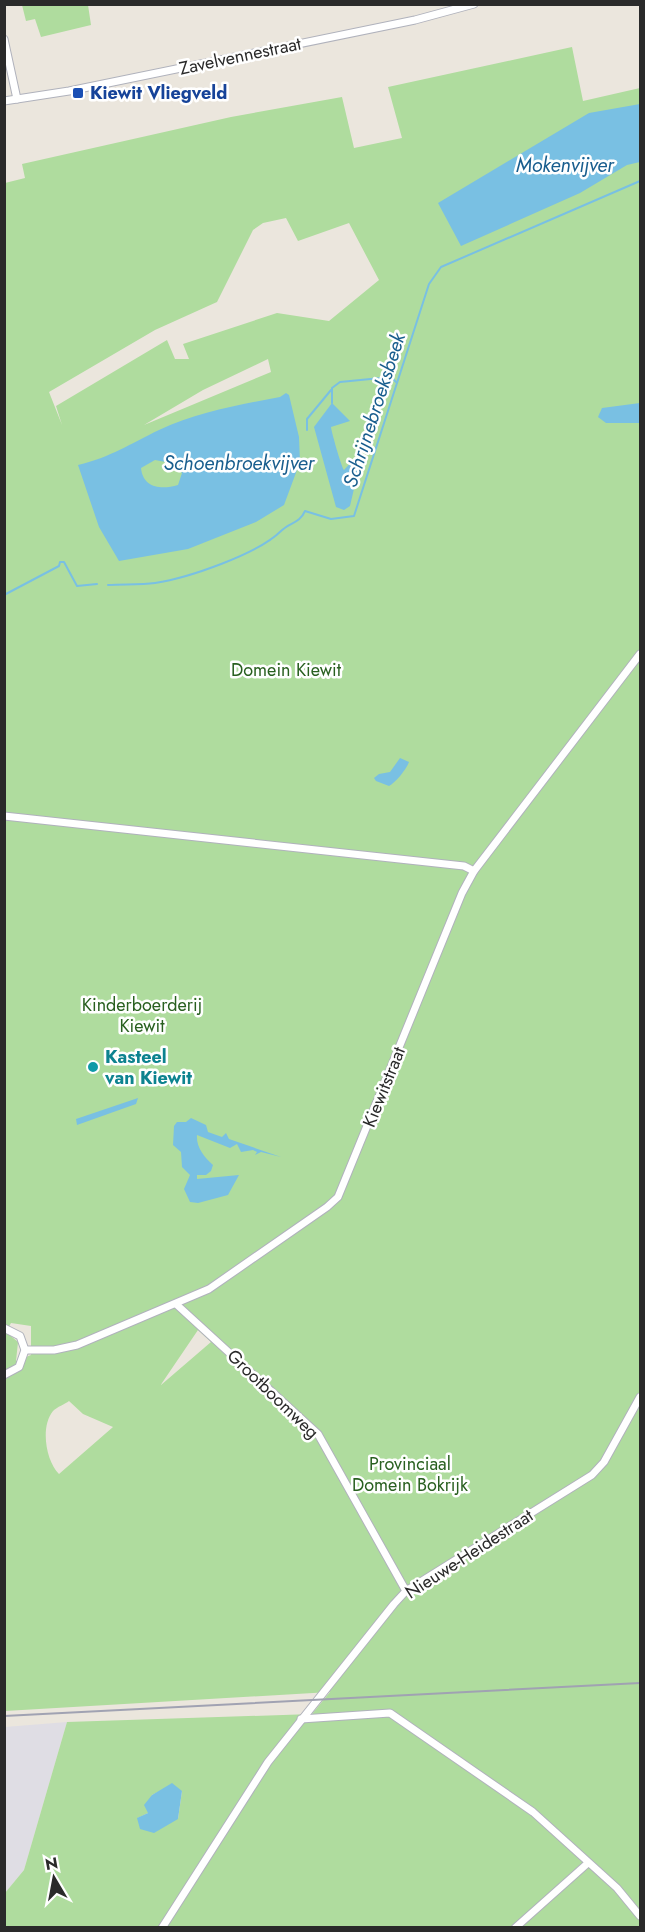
<svg xmlns="http://www.w3.org/2000/svg" width="645" height="1932" font-family="Jost,sans-serif">
  <style>
    .industrial { fill: #dfdde4 }
    .green { fill: #afdc9e; fill-rule: evenodd }
    .water { fill: #79c0e3; fill-rule: evenodd }
    .lines { fill: none; stroke-linecap: round; stroke-linejoin: round }
    .stream { stroke: #79c0e3; stroke-width: 2 }
    .street-casing { stroke: #b0b2bc; stroke-width: 9 }
    .street { stroke: #fff; stroke-width: 7 }
    .rail { stroke: #a0a2b2; stroke-width: 2 }
    .transit-dot { fill: #1a4fb4; stroke: #fff; stroke-width: 2 }
    .culture-dot { fill: #0f9aa8; stroke: #fff; stroke-width: 2 }
    .labels { text-anchor: middle; stroke-width: 5; stroke-linejoin: round; paint-order: stroke }
    .street-label { font-size: 18px; fill: #2a2a2a; stroke: #fff }
    .transit-label { font-size: 18px; font-weight: bold; fill: #164399; stroke: #fff; text-anchor: start }
    .park-label { font-size: 18px; fill: #296020; stroke: #fff }
    .culture-label { font-size: 18px; font-weight: bold; fill: #0d838f; stroke: #fff; text-anchor: start }
    .water-label { font-size: 20px; font-style: italic; fill: #195e8e; stroke: #fff }
  </style>
  <rect width="100%" height="100%" fill="#ebe6dd"/>
  <path class="industrial" d="M67 1722 24 1870 5 1893V1727Z"/>
  <g class="green">
    <path d="M22 5H88L91 25 41 37 35 19 26 21Z"/>
    <path d="M572 47 583 101 640 88V1927H5V1893L24 1870 67 1722 312 1714 330 1692 5 1711V183L25 178 22 164 231 117 342 97 354 148 402 138 388 87ZM286 218 298 241 349 223 379 280 329 321 277 313 183 344 189 359H175L167 340 56 406 62 425 49 392 155 330 217 302 253 230 263 223ZM268 359 271 372 144 425 203 390ZM11 1323 31 1326V1355L16 1361 18 1342 6 1332ZM198 1330 211 1342 161 1385 162 1383ZM69 1401 83 1414 113 1427 59 1474C46 1461 40 1427 53 1411 57 1407 65 1404 69 1401ZM162 1790 182 1791 178 1819 138 1818 148 1813 152 1795Z"/>
  </g>
  <g class="water">
    <path d="M640 104V162L627 165 580 193 461 246 438 203 589 113Z"/>
    <path d="M286 393 289 395 299 437 300 462 284 505 256 522 188 549 119 561 99 527 78 465C111 457 130 444 159 430 198 412 238 405 280 397ZM155 460 176 464 182 473 178 485C161 490 143 488 141 468Z"/>
    <path d="M332 403 350 421 331 427C331 430 341 466 344 470L355 458 360 463 350 506 344 510 336 507 314 427Z"/>
    <path d="M640 403V423H606L598 417 602 408Z"/>
    <path d="M400 758 409 762C406 770 395 783 389 786L376 781 374 778 379 774 390 772Z"/>
    <path d="M138 1098 136 1104 77 1125 76 1119Z"/>
    <path d="M191 1118 206 1125 208 1132 222 1137 226 1133 229 1139 281 1157 261 1152 255 1155 257 1152 253 1150 241 1152 237 1144 230 1148 197 1135C196 1147 204 1157 213 1165L211 1171 206 1175H197V1179L239 1175 228 1195 198 1203 190 1202 184 1189 190 1175 182 1167 181 1152 173 1145 174 1126 177 1122H186Z"/>
    <path d="M172 1783 182 1791 178 1819 154 1833 140 1829 137 1818 148 1813 144 1805 152 1795Z"/>
  </g>
  <g class="lines">
    <g class="stream">
      <path d="M332 403V388L340 382 391 377 396 382"/>
      <path d="M307 430V419L331 390"/>
      <path d="M108 585C123 584 140 585 155 583 188 578 258 554 281 531 289 523 300 523 305 511L331 519 354 516 429 284 441 267 640 181"/>
      <path d="M4 595 59 566 60 562H64L77 586 97 584"/>
    </g>
    <g class="street-casing">
      <g id="street">
        <path d="M4 39 17 99"/>
        <path d="M4 101 69 91 415 20 474 4"/>
        <path d="M4 816 464 866 474 871"/>
        <path d="M176 1304 318 1434 406 1591"/>
        <path d="M4 1328 20 1336 25 1350 19 1367 4 1375"/>
        <path d="M25 1350H54L77 1345 209 1289 327 1207 338 1197 462 893 474 871 640 654"/>
        <path d="M301 1719 390 1713 533 1812 617 1888 640 1916"/>
        <path d="M162 1928 268 1762 394 1604 406 1591 592 1475 604 1462 640 1397"/>
        <path d="M515 1928 588 1863"/>
      </g>
    </g>
    <use href="#street" class="street"/>
    <path class="rail" d="M4 1716 640 1683"/>
  </g>
  <rect class="transit-dot" x="72" y="87" width="12" height="12" rx="3"/>
  <circle class="culture-dot" cx="93" cy="1067" r="6"/>
  <g class="labels">
    <g class="street-label">
      <text transform="translate(240 56) rotate(-12)" y="6">Zavelvennestraat</text>
      <text transform="translate(384 1087) rotate(-68)" y="6">Kiewitstraat</text>
      <text transform="translate(273 1394) rotate(44)" y="6">Grootboomweg</text>
      <text transform="translate(469 1554) rotate(-33)" y="6">Nieuwe-Heidestraat</text>
    </g>
    <g class="transit-label">
      <text x="90" y="99">Kiewit Vliegveld</text>
    </g>
    <g class="park-label">
      <text x="286" y="676">Domein Kiewit</text>
      <text x="142" y="1011">Kinderboerderij<tspan x="142" dy="21">Kiewit</tspan></text>
      <text x="410" y="1470">Provinciaal<tspan x="410" dy="21">Domein Bokrijk</tspan></text>
    </g>
    <g class="culture-label">
      <text x="105" y="1063">Kasteel<tspan x="105" dy="21">van Kiewit</tspan></text>
    </g>
    <g class="water-label">
      <text x="565" y="172">Mokenvijver</text>
      <text transform="translate(374 410) rotate(-72)" y="7">Schrijnebroeksbeek</text>
      <text x="239" y="470">Schoenbroekvijver</text>
    </g>
  </g>
  <rect width="645" height="1932" fill="none" stroke="#2a2a2a" stroke-width="12"/>
  <g transform="translate(54 1878) rotate(350)" stroke="#ffffff" stroke-width="4.5" paint-order="stroke">
  <path d="M0-4.5L10 22L0 15L-10 22Z" fill="#2a2a2a"/>
  <text y="-9" font-size="16" font-weight="bold" text-anchor="middle" fill="#2a2a2a">N</text>
  </g>
</svg>
